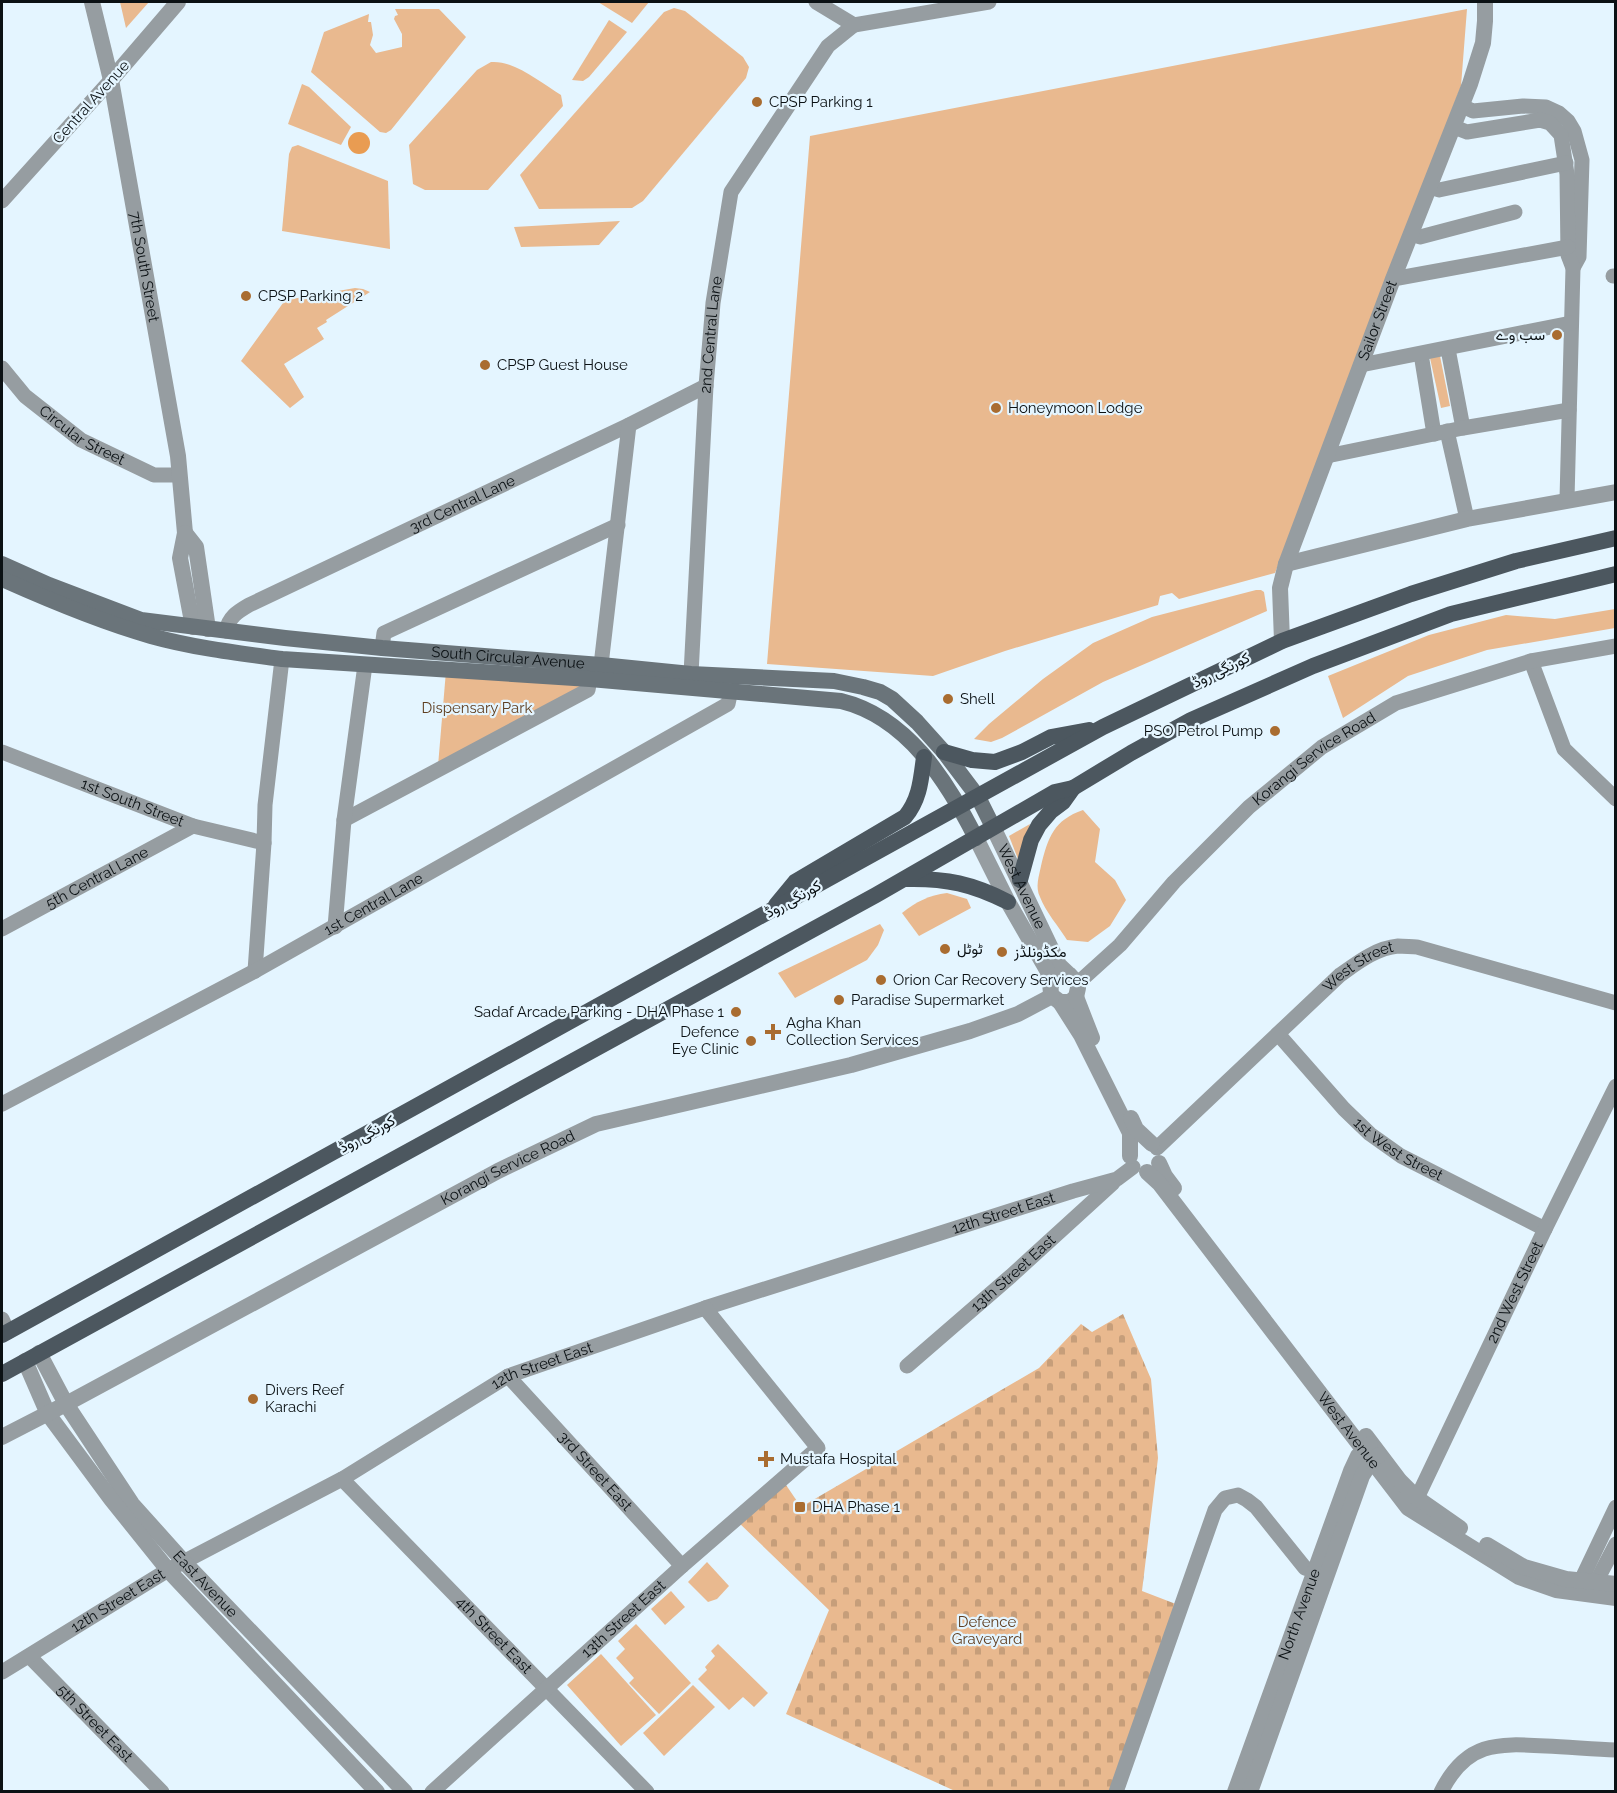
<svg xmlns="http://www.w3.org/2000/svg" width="1617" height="1793" font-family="Raleway,Vazirmatn,sans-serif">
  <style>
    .green { fill: #e9b98f }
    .cemetery { fill: url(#cemetery-stones) }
    .water { fill: #e99c52 }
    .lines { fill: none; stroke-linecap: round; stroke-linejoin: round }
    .minor { stroke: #969da1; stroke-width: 15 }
    .tertiary { stroke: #969da1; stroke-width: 16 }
    .secondary { stroke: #6a747a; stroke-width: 16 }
    .primary { stroke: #4c575f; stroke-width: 16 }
    .poi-dot { fill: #a96c30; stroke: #e4f5ff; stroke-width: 2 }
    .labels { text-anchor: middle; stroke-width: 4.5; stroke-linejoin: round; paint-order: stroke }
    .street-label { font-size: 15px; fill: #0b1114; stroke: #e4f5ff }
    .poi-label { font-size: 15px; fill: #0b1114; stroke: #e4f5ff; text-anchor: start }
    .park-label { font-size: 15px; fill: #5f3e20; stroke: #e4f5ff }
  </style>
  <defs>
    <pattern id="cemetery-stones" width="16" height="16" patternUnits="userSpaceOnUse" patternTransform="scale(1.5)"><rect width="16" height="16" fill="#e9b98f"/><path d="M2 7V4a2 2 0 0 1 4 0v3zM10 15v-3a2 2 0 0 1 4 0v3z" fill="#c69e7a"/></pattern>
  </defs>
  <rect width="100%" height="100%" fill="#e4f5ff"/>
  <g class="green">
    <path d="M120 2H149L126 28Z"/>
    <path d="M598 2H649L632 23Z"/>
    <path d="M674 8 685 11 743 57 749 67 746 78 643 201 632 208 539 209 520 175 664 12Z"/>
    <path d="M395 9H439L466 37 391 130 386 133 380 132 311 72 324 32 369 14 368 22H371L373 35 370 45 376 53 402 47V34L394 19 395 16 398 15Z"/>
    <path d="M1467 9 1461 86 1275 573 1179 599 1172 593 1160 596 1158 605 1005 651 933 676 767 664 810 136Z"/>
    <path d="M609 20 627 32 589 77 583 81 572 80Z"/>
    <path d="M491 62C514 60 541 83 561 95L563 106 488 190H425L413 184 409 145 477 70Z"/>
    <path d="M302 84 309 87 351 127 341 145 288 124Z"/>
    <path d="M298 145 388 181 390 249 282 231 289 154 292 147Z"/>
    <path d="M620 221 599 245 521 247 514 227Z"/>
    <path d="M355 288 363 289 370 292 326 320 327 322 317 328 324 339 284 364 304 397 290 408 241 361 283 303 292 299Z"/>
    <path d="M1440 356 1450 406 1441 408 1430 358Z"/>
    <path d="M1256 590H1261L1264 592 1267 611 1103 682 1002 738 991 742 974 739 989 724 1043 679 1093 643 1152 617Z"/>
    <path d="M1615 609V628L1487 650 1408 676 1343 718 1328 676 1429 635 1506 615 1555 619Z"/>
    <path d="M446 671 588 680 587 689 438 766Z"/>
    <path d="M1083 810 1100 829 1095 862 1115 880 1126 900 1110 926 1088 942 1067 940C1059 927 1045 911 1040 897 1035 887 1039 876 1041 866 1048 837 1054 820 1083 810Z"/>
    <path d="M1030 824 1018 859 1009 836Z"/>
    <path d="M947 893 967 899 971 908 919 936 902 913C916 902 929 895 947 893Z"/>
    <path d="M880 924 884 930 878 945 867 960 795 998 778 973Z"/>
    <path d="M707 1562 729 1586 717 1599 708 1602 688 1582Z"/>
    <path d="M671 1591 685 1607 665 1625 651 1609Z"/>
    <path d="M636 1624 691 1683 659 1714 629 1683 634 1678 616 1658 625 1649 618 1641Z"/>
    <path d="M718 1644 768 1693 754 1707 743 1697 729 1710 698 1679 707 1670 705 1667 715 1656 711 1651Z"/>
    <path d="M601 1654 656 1715 621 1746 567 1685Z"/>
    <path d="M693 1685 715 1707 664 1756 643 1733Z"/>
  </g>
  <path class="cemetery" d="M1123 1314 1151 1379 1158 1458 1142 1591 1181 1606 1116 1791H955L786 1714 829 1610 736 1520 784 1482 801 1507 1039 1368 1081 1324 1092 1332Z"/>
  <circle class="water" cx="359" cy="143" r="11"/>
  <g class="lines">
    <g class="minor">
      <path d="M816 2 854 25 989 2"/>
      <path d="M1462 106 1473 111 1523 106 1546 107 1559 113 1568 121 1574 131 1582 160 1579 257 1573 268"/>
      <path d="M1454 127 1467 132 1540 120 1550 123 1561 135 1567 174 1568 255 1573 268 1567 499"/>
      <path d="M1430 187 1439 190 1566 163"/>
      <path d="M2 201 111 80"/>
      <path d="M1411 234 1420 237 1515 212"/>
      <path d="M1613 276H1616"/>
      <path d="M1393 279 1568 247"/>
      <path d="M1448 349 1463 428"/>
      <path d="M1421 354 1434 434"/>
      <path d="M1361 365 1571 323"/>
      <path id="s1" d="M2 368 25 396 81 440 154 475H179"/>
      <path d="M1447 431 1467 519"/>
      <path d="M1327 456 1463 428 1569 410"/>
      <path id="s2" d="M226 631C229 617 237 612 249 605L629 425 706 386"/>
      <path d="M382 648 384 633 618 525"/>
      <path d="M1531 661 1564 749 1616 799"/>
      <path d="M601 665 629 425"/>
      <path id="s3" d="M689 685 691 674 706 386 713 303 731 192 828 46 854 25"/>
      <path id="s4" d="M2 752 193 826 264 843"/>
      <path d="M344 820 588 690 590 679"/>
      <path d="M335 927 344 820 365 665"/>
      <path id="s5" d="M2 929 193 826"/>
      <path d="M255 971 264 843 265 805 282 659"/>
      <path id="s6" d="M1078 983 1120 945 1174 882 1249 807 1322 747 1396 703 1531 661 1616 646"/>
      <path id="s7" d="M1278 1034 1344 1109 1370 1134 1401 1156 1545 1229"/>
      <path id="s8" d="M2 1104 255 971 728 704 731 690"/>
      <path id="s9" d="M1157 1148 1340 975C1357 963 1376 948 1398 946 1405 946 1411 947 1417 947L1616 1003"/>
      <path d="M2 1319 8 1332"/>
      <path id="s10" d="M907 1366 1011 1276 1113 1183"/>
      <path id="s11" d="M508 1376 682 1566"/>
      <path id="s12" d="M342 1479 647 1792"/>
      <path id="s13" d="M1417 1498 1545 1229 1616 1086"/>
      <path d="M1576 1591 1616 1507"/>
      <path d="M1593 1593 1596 1582 1616 1544"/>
      <path id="s14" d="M29 1656 162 1792"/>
      <path id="s15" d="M2 1672 168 1570 342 1479 508 1376 705 1308 1073 1191 1117 1179 1133 1167"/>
      <path id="s16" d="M432 1792 682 1566 818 1448 705 1308"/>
      <path d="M1116 1792 1215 1510 1225 1498 1238 1495 1247 1500 1256 1507 1305 1568 1325 1574"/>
      <path d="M1441 1792C1466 1742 1496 1743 1546 1746 1569 1747 1592 1749 1616 1750"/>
    </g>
    <g class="tertiary">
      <path id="s17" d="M92 2 111 80 178 456 185 533 180 558 193 627"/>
      <path d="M111 80 178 2"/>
      <path d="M185 533 196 547 208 629"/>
      <path d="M1286 564 1467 519 1616 492"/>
      <path id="s18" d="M1282 641 1280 588 1286 564 1393 279 1470 84 1483 43 1485 21V2"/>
      <path id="s19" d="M993 827 1059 965 1078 983V988L1076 997 1070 1002H1060L1052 996C1047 982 1056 973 1070 975"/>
      <path d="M976 838 1008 902 1047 970 1051 985"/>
      <path d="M1076 997 1092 1038"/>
      <path d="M1060 1002 1081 1035 1130 1133V1156"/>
      <path d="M1131 1118 1136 1129 1152 1144"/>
      <path d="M1159 1163 1165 1176 1174 1188"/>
      <path id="s20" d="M1147 1172 1159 1183 1408 1508 1519 1577 1556 1590 1616 1598"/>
      <path id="s21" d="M39 1353 66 1404 132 1504 184 1562 405 1792"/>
      <path d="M25 1361 48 1414 111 1499 168 1570 377 1792"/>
      <path d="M1366 1436 1400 1481 1417 1498 1460 1528"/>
      <path id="s22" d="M2 1437 66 1404 498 1171 596 1124 851 1065 970 1031 1018 1014 1052 996"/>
      <path d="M1487 1545 1524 1567 1566 1579 1616 1584"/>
      <path id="s23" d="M1235 1792 1351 1471 1358 1456 1370 1444"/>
      <path d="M1250 1792 1362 1476 1371 1462 1379 1455"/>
    </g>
    <g class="secondary">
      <path id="s24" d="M2 564 49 585 141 620 285 638 382 648 601 665 691 674 834 681 863 687 880 692 892 699 917 722 944 752 978 797 993 827"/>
      <path d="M2 579C49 600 101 622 151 636 194 648 238 653 282 659L590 679 841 701C907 717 947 781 976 838"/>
    </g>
    <g class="primary">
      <path d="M944 752 972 760 995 762 1022 752 1051 737 1089 730"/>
      <path d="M906 879C946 878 973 884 1008 902"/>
      <path d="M1020 880 1031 840 1039 825 1051 811 1063 802 1073 788"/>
      <path d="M776 905 795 882 905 817C920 799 921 779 924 757"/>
      <path d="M2 1335 1103 727 1282 641 1411 594 1516 561 1616 538"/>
      <path d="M2 1374 876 895 1055 792 1073 788 1131 753 1191 720 1313 666 1451 614 1616 574"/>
    </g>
  </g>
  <g class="poi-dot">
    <circle cx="757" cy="102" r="6"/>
    <circle cx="246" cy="296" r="6"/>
    <circle cx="1557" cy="335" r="6"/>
    <circle cx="485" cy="365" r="6"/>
    <circle cx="996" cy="408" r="6"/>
    <circle cx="948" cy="699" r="6"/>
    <circle cx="1275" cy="731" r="6"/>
    <circle cx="945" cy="949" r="6"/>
    <circle cx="1002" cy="952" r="6"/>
    <circle cx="881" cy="980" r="6"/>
    <circle cx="839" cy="1000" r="6"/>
    <circle cx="736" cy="1012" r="6"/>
    <path d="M770 1023h6v6h6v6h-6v6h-6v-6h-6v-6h6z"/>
    <circle cx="751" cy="1041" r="6"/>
    <circle cx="253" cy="1399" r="6"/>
    <path d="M763 1450h6v6h6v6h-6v6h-6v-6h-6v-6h6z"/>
    <rect x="794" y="1501" width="12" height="12" rx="3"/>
  </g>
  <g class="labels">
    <g class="street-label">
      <text transform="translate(91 102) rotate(-48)" y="5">Central Avenue</text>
      <text dy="5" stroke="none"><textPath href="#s17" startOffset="270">7th South Street</textPath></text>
      <text dy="5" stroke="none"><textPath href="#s18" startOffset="338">Sailor Street</textPath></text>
      <text dy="5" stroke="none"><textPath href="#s3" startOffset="351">2nd Central Lane</textPath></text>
      <text dy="5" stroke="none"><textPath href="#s1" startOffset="106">Circular Street</textPath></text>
      <text dy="5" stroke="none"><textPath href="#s2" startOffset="272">3rd Central Lane</textPath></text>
      <text dy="5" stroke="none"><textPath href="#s24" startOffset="519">South Circular Avenue</textPath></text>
      <text transform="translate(1221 670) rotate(-26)" y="5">کورنگی روڈ</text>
      <text dy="5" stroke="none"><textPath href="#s6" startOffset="327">Korangi Service Road</textPath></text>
      <text dy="5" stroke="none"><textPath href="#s4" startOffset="140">1st South Street</textPath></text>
      <text dy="5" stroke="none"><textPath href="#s5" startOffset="108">5th Central Lane</textPath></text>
      <text dy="5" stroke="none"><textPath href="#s19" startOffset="66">West Avenue</textPath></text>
      <text transform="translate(793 899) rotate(-29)" y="5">کورنگی روڈ</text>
      <text dy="5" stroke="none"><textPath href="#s8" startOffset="422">1st Central Lane</textPath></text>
      <text dy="5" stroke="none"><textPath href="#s9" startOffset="272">West Street</textPath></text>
      <text transform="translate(367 1134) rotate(-29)" y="5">کورنگی روڈ</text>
      <text dy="5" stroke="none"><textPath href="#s7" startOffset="168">1st West Street</textPath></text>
      <text dy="5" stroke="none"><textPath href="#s22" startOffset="573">Korangi Service Road</textPath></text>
      <text dy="5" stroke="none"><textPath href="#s15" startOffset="1108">12th Street East</textPath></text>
      <text dy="5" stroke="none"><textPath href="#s10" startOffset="141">13th Street East</textPath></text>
      <text dy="5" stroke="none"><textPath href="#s13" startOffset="228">2nd West Street</textPath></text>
      <text dy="5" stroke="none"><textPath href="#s15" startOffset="622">12th Street East</textPath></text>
      <text dy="5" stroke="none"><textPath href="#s20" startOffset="328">West Avenue</textPath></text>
      <text dy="5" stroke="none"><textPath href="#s11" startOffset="129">3rd Street East</textPath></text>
      <text dy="5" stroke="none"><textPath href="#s21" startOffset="286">East Avenue</textPath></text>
      <text dy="5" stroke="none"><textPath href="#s15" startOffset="136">12th Street East</textPath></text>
      <text dy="5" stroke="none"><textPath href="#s23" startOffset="189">North Avenue</textPath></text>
      <text dy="5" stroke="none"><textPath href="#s16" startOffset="258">13th Street East</textPath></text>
      <text dy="5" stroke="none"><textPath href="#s12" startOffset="218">4th Street East</textPath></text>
      <text dy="5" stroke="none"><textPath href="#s14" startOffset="94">5th Street East</textPath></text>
    </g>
    <g class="poi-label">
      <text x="769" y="107">CPSP Parking 1</text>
      <text x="258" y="301">CPSP Parking 2</text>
      <text x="1545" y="340" text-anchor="end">سب وے</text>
      <text x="497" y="370">CPSP Guest House</text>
      <text x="1008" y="413">Honeymoon Lodge</text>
      <text x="960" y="704">Shell</text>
      <text x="1263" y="736" text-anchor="end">PSO Petrol Pump</text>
      <text x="957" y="954">ٹوٹل</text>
      <text x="1014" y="957">مکڈونلڈز</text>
      <text x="893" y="985">Orion Car Recovery Services</text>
      <text x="851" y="1005">Paradise Supermarket</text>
      <text x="724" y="1017" text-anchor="end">Sadaf Arcade Parking - DHA Phase 1</text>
      <text x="786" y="1028">Agha Khan<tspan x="786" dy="17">Collection Services</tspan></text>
      <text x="739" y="1037" text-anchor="end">Defence<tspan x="739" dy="17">Eye Clinic</tspan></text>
      <text x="265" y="1395">Divers Reef<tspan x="265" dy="17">Karachi</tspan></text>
      <text x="780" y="1464">Mustafa Hospital</text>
      <text x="812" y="1512">DHA Phase 1</text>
    </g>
    <g class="park-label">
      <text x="477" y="713">Dispensary Park</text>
      <text x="987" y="1627">Defence<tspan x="987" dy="17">Graveyard</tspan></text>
    </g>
  </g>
  <rect width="1617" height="1793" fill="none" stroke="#0b1114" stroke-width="6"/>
</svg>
